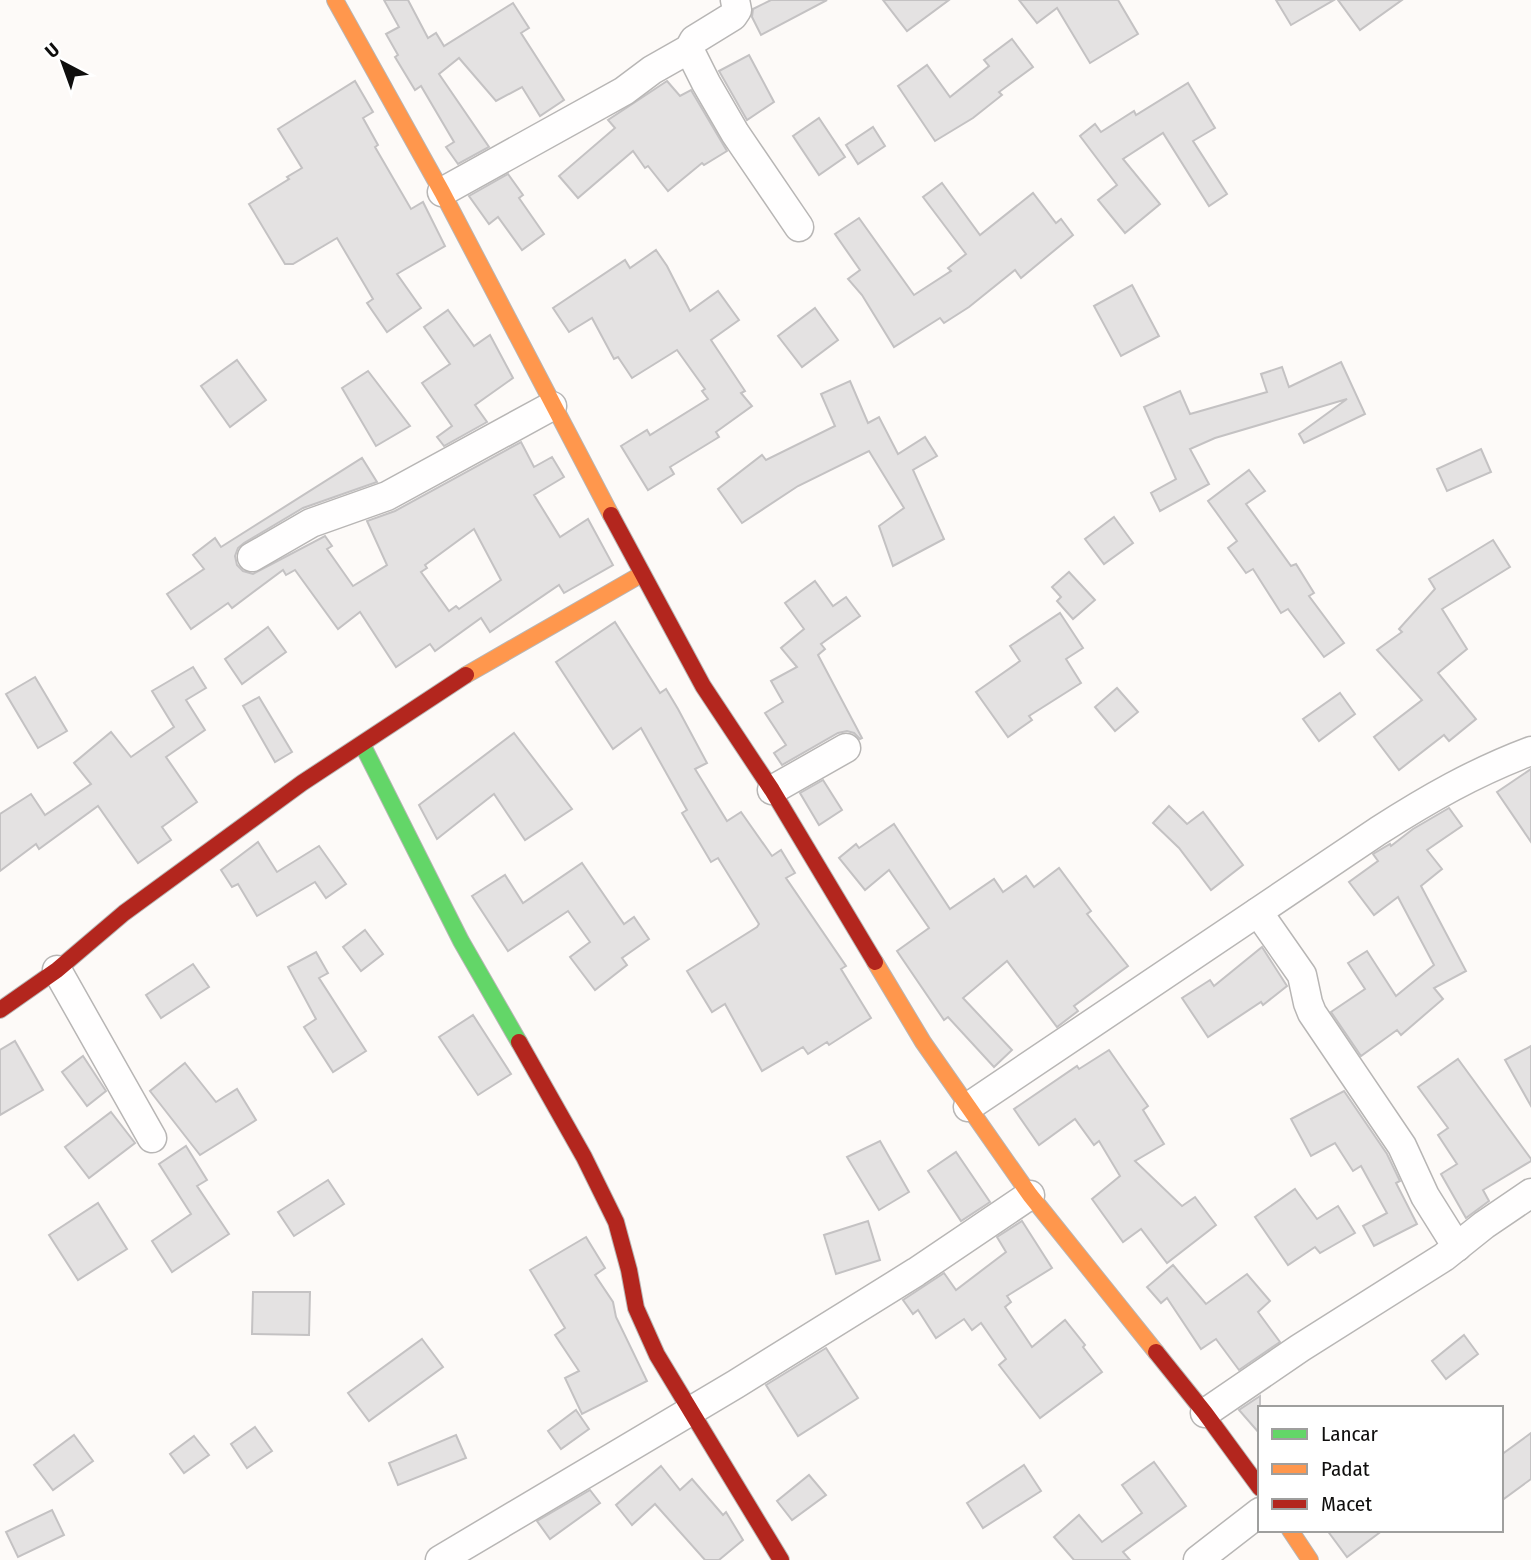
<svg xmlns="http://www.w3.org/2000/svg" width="1531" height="1560" font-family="'Fira Sans Condensed',sans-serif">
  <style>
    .building { fill: #e4e2e2; stroke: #c4c2c3; stroke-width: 2; fill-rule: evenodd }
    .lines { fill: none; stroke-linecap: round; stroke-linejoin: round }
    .street-casing { stroke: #b8b6b5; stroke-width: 31 }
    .fast-casing { stroke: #b8b6b5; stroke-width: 18 }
    .slow-casing { stroke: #b8b6b5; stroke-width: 18 }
    .jam-casing { stroke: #b8b6b5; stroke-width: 18 }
    .street { stroke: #fffefe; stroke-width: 28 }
    .fast { stroke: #63d668; stroke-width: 16 }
    .slow { stroke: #ff974d; stroke-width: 16 }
    .jam { stroke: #b3261e; stroke-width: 16 }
  </style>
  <rect width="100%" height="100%" fill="#fdfaf8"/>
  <g class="building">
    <path d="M384 0H408L428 38 436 33 444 46 513 3 529 28 521 33 564 100 540 116 522 87 496 101 459 58 439 74 489 147 458 164 446 147 454 142 421 86 415 90 395 57 398 55 386 34 399 27Z"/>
    <path d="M771 0H827L761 35 752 17 753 9Z"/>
    <path d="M883 0H949L907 31Z"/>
    <path d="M1019 0H1118L1138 34 1090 63 1057 8 1037 23Z"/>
    <path d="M1276 0H1334L1291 25Z"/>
    <path d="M1338 0H1402L1360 30Z"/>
    <path d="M1012 39 1033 67 999 92 1002 95 973 118 935 141 898 86 927 65 950 97 989 66 984 60Z"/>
    <path d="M749 55 774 102 747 120 719 71Z"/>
    <path d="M355 81 373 112 363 118 378 145 375 147 411 209 423 202 445 246 397 274 421 308 387 332 367 303 373 299 337 238 293 264H285L249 204 289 179 287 177 302 168 278 129Z"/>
    <path d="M667 81 680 96 691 90 727 151 704 165 702 163 668 191 648 166 645 168 633 151 578 198 559 176 615 128 608 120Z"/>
    <path d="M1188 83 1215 128 1193 141 1227 194 1209 206 1163 133 1123 159 1160 204 1125 233 1098 200 1117 185 1080 136 1095 124 1101 132 1134 111 1136 115Z"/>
    <path d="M819 118 845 157 819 175 793 136Z"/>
    <path d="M873 127 885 146 858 164 846 145Z"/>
    <path d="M508 174 523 195 519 198 544 234 522 250 498 217 489 224 469 196Z"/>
    <path d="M942 183 980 235 1033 193 1056 223 1061 219 1073 235 1021 278 1015 270 969 307 944 323 940 318 894 347 862 295 848 279 860 270 835 234 859 218 914 295 951 271 948 268 966 254 923 197Z"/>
    <path d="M656 250 667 266 690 311 718 291 739 320 711 340 745 391 741 393 752 406 716 432 719 437 670 467 674 474 648 490 621 446 647 430 650 435 708 399 702 391 705 389 677 350 632 378 618 357 614 359 592 318 569 332 553 308 625 260 630 268Z"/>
    <path d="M1132 285 1159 336 1121 356 1094 306Z"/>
    <path d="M815 308 838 340 802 367 778 336Z"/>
    <path d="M448 310 474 346 490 335 513 378 475 405 487 422 444 446 437 437 452 426 422 383 450 364 424 327Z"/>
    <path d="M237 360 266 400 230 427 201 386Z"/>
    <path d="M1341 362 1365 414 1304 443 1299 434 1347 399 1215 438 1190 449 1209 484 1160 511 1151 493 1176 479 1144 407 1180 391 1190 414 1267 392 1261 374 1282 367 1289 387Z"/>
    <path d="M368 371 410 426 376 446 342 388Z"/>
    <path d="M850 381 868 423 879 417 898 454 925 437 937 456 913 470 944 539 893 566 879 526 904 508 869 451 798 486 742 523 718 489 762 455 766 460 835 426 821 394Z"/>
    <path d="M521 442 534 467 552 457 564 477 534 495 560 537 588 519 613 565 564 593 559 585 490 632 481 618 435 651 430 644 396 667 360 612 338 629 295 570 286 575 283 570 232 608 228 603 191 629 167 594 204 569 193 555 215 538 221 547 362 458 377 482 303 508 244 543 238 548 235 556 237 565 243 571 253 574 325 536 332 546 327 549 353 586 387 565 367 521 395 511ZM474 529 501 580 459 609 456 606 449 611 421 572 427 568 425 565Z"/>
    <path d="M1481 449 1491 472 1447 491 1437 469Z"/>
    <path d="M1249 470 1265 491 1246 504 1291 566 1296 564 1314 593 1309 596 1344 643 1324 657 1288 609 1281 613 1253 569 1246 573 1228 548 1237 541 1208 501Z"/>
    <path d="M1114 517 1133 543 1104 564 1085 539Z"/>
    <path d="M1493 540 1510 567 1442 609 1467 649 1438 673 1476 719 1449 741 1444 735 1399 770 1374 737 1422 700 1377 650 1402 632 1399 629 1435 589 1429 579Z"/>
    <path d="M1069 572 1095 600 1073 619 1057 601 1061 597 1052 587Z"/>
    <path d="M815 581 833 606 846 597 860 616 821 644 825 649 818 655 862 738 860 739 854 733 847 731 838 733 782 765 774 753 786 745 765 713 783 702 771 681 797 667 781 648 804 629 785 603Z"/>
    <path d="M1060 613 1083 648 1066 659 1081 683 1029 716 1032 720 1008 737 976 692 1020 661 1010 646Z"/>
    <path d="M615 622 660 693 666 689 678 709 707 763 695 769 727 821 741 812 772 856 781 850 795 873 786 878 846 966 841 969 871 1018 829 1045 827 1042 808 1054 803 1047 762 1071 725 1004 712 1012 687 971 757 927 759 924 718 858 711 862 682 813 687 810 641 728 613 749 556 662Z"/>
    <path d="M268 627 286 652 242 684 225 659Z"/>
    <path d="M193 667 206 688 186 700 205 730 166 757 197 802 162 827 171 840 138 863 98 806 39 849 36 844 0 871V814L31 794 45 815 91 784 74 763 111 732 131 757 174 727 152 691Z"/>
    <path d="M35 677 67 731 38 748 6 694Z"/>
    <path d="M1117 688 1138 712 1115 731 1095 707Z"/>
    <path d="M1340 693 1355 714 1319 741 1303 719Z"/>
    <path d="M259 697 292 752 275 762 243 706Z"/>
    <path d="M514 733 572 809 525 840 494 794 437 839 419 805Z"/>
    <path d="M1531 769V842L1497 792Z"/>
    <path d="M823 780 842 810 819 825 800 793Z"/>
    <path d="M1169 806 1187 824 1203 812 1243 865 1211 890 1179 848 1153 823Z"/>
    <path d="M1449 808 1462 826 1427 850 1442 869 1421 886 1466 971 1434 988 1443 999 1401 1035 1397 1030 1361 1056 1331 1012 1365 989 1348 963 1367 951 1396 996 1434 965 1398 897 1374 915 1349 882 1378 861 1373 854 1390 844 1391 846 1413 829Z"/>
    <path d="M894 824 950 909 994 879 1003 892 1026 876 1034 887 1059 868 1091 911 1087 914 1128 966 1074 1006 1078 1011 1057 1027 1007 961 963 998 1012 1050 994 1067 948 1017 944 1020 897 951 929 928 889 870 865 890 839 858 856 844 859 848Z"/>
    <path d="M258 842 277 872 319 846 346 884 326 898 315 882 257 916 238 884 232 887 221 870Z"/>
    <path d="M582 863 624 924 634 917 649 939 622 958 627 965 595 990 570 957 590 942 568 911 508 951 472 896 505 875 523 903Z"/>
    <path d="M365 930 383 954 361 971 343 947Z"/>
    <path d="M1262 947 1287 986 1263 1005 1261 1002 1208 1037 1182 998 1210 980 1214 986Z"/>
    <path d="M316 952 328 973 319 978 366 1051 333 1072 304 1027 316 1019 288 967Z"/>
    <path d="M193 964 209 987 161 1018 146 995Z"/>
    <path d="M473 1015 511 1074 478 1095 439 1037Z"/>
    <path d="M15 1041 43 1090 0 1115V1050Z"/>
    <path d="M1531 1046V1106L1505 1060Z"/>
    <path d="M1109 1050 1148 1106 1143 1110 1164 1144 1135 1161 1182 1206 1195 1197 1216 1225 1167 1263 1141 1229 1123 1242 1092 1199 1120 1176 1099 1141 1094 1145 1075 1119 1039 1145 1014 1109 1077 1066 1079 1069Z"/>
    <path d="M83 1056 106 1091 87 1106 62 1072Z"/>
    <path d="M1458 1059 1531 1159V1161L1483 1190 1489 1201 1466 1218 1441 1174 1457 1164 1438 1135 1448 1128 1418 1087Z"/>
    <path d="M185 1063 216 1102 237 1089 256 1120 200 1155 150 1091Z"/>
    <path d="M1344 1091 1387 1154 1400 1181 1396 1183 1417 1224 1374 1246 1363 1226 1387 1213 1361 1166 1353 1171 1335 1143 1311 1156 1291 1119Z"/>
    <path d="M111 1112 135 1143 89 1178 65 1147Z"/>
    <path d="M880 1141 909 1192 879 1210 847 1157Z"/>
    <path d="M186 1146 207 1180 197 1186 229 1234 172 1272 152 1241 191 1214 159 1164Z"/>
    <path d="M956 1152 990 1202 961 1221 928 1171Z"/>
    <path d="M328 1180 344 1204 294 1236 278 1212Z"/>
    <path d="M1295 1189 1317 1219 1338 1206 1355 1233 1320 1253 1315 1247 1288 1265 1255 1217Z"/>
    <path d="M98 1203 127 1249 78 1280 49 1235Z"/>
    <path d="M868 1221 880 1260 836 1274 824 1235Z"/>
    <path d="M1022 1221 1052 1268 1007 1296 1011 1302 1005 1307 1032 1347 1065 1320 1085 1345 1083 1347 1102 1372 1040 1418 999 1365 1006 1359 981 1323 972 1330 964 1319 936 1338 918 1310 913 1314 903 1300 944 1273 956 1290 1006 1252 997 1237Z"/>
    <path d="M586 1237 605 1268 595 1275 613 1302 616 1317 647 1381 582 1414 565 1378 579 1371 555 1335 565 1328 530 1270Z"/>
    <path d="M1173 1265 1206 1304 1247 1274 1270 1301 1258 1312 1280 1342 1239 1370 1216 1339 1201 1349 1167 1298 1161 1303 1147 1287Z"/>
    <path d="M253 1292H310L309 1335 252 1334Z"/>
    <path d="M1464 1335 1478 1354 1446 1379 1432 1361Z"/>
    <path d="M422 1339 443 1367 369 1421 348 1393Z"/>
    <path d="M826 1348 858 1398 798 1436 766 1385Z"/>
    <path d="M1260 1396V1434L1239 1410Z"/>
    <path d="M576 1410 589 1429 561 1449 548 1431Z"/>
    <path d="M255 1427 272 1451 247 1468 231 1444Z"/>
    <path d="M1531 1433V1479L1501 1501V1455Z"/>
    <path d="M74 1435 93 1461 53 1490 34 1465Z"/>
    <path d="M456 1435 466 1458 398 1485 389 1463Z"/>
    <path d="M194 1436 209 1455 184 1473 170 1454Z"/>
    <path d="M1154 1462 1186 1506 1123 1552 1130 1560H1074L1054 1537 1079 1515 1102 1542 1142 1513 1122 1485Z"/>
    <path d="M1024 1465 1041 1491 983 1528 967 1503Z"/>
    <path d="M661 1466 680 1490 692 1479 723 1515 726 1512 743 1540 719 1560H705L655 1504 632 1525 616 1505Z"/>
    <path d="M809 1475 826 1495 792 1520 777 1501Z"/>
    <path d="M590 1490 600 1503 550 1539 537 1521Z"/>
    <path d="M52 1510 64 1535 18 1557 6 1532Z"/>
    <path d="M1327 1530H1383L1347 1557Z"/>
  </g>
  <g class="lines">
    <g class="street-casing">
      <g id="street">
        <path d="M689 49 706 83 735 133 799 227"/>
        <path d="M442 192 624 91 652 70 689 49 694 40 733 16 737 10 735 0"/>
        <path d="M252 557 311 523 387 496 552 406"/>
        <path d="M772 790 846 748"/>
        <path d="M1258 912 1302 975 1308 1003 1312 1013 1402 1146 1425 1196 1457 1247"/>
        <path d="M57 970 152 1138"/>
        <path d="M968 1107 1378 831C1428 799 1475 772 1531 751"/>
        <path d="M1205 1413 1300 1348 1444 1257 1484 1225 1531 1193"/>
        <path d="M440 1560 736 1384 916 1272 1030 1195"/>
        <path d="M1198 1560 1260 1512"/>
      </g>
    </g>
    <g class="fast-casing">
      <path id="fast" d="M362 744 461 941 519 1042"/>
    </g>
    <g class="slow-casing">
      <g id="slow">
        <path d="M335 0 442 192 611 515"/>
        <path d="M466 675 642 574"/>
        <path d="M875 962 923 1042 1030 1195 1156 1352"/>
        <path d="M1290 1530 1310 1560"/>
      </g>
    </g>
    <g class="jam-casing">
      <g id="jam">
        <path d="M611 515 703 686 772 790 875 962"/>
        <path d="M0 1010 57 970 124 913 302 783 466 675"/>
        <path d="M519 1042 584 1157 616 1222 629 1270 636 1308 657 1355 781 1560"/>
        <path d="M1156 1352 1205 1413 1260 1488"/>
      </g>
    </g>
    <use href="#street" class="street"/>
    <use href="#fast" class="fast"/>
    <use href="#slow" class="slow"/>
    <use href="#jam" class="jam"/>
  </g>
  <rect x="1258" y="1406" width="245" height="126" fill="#ffffff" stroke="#9f9f9e" stroke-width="2"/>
  <rect x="1272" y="1429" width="35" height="10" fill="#63d668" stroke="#9f9f9e" stroke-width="2"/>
  <text x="1321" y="1441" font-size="21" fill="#0f0e0d">Lancar</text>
  <rect x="1272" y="1464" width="35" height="10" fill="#ff974d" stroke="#9f9f9e" stroke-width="2"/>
  <text x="1321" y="1476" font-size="21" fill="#0f0e0d">Padat</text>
  <rect x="1272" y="1499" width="35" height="10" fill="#b3261e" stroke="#9f9f9e" stroke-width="2"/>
  <text x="1321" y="1511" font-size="21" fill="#0f0e0d">Macet</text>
  <g transform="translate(63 63) rotate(319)" stroke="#ffffff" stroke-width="5" paint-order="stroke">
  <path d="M0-5L12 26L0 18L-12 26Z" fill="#0f0e0d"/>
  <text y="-10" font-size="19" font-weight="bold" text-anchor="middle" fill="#0f0e0d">U</text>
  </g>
</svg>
